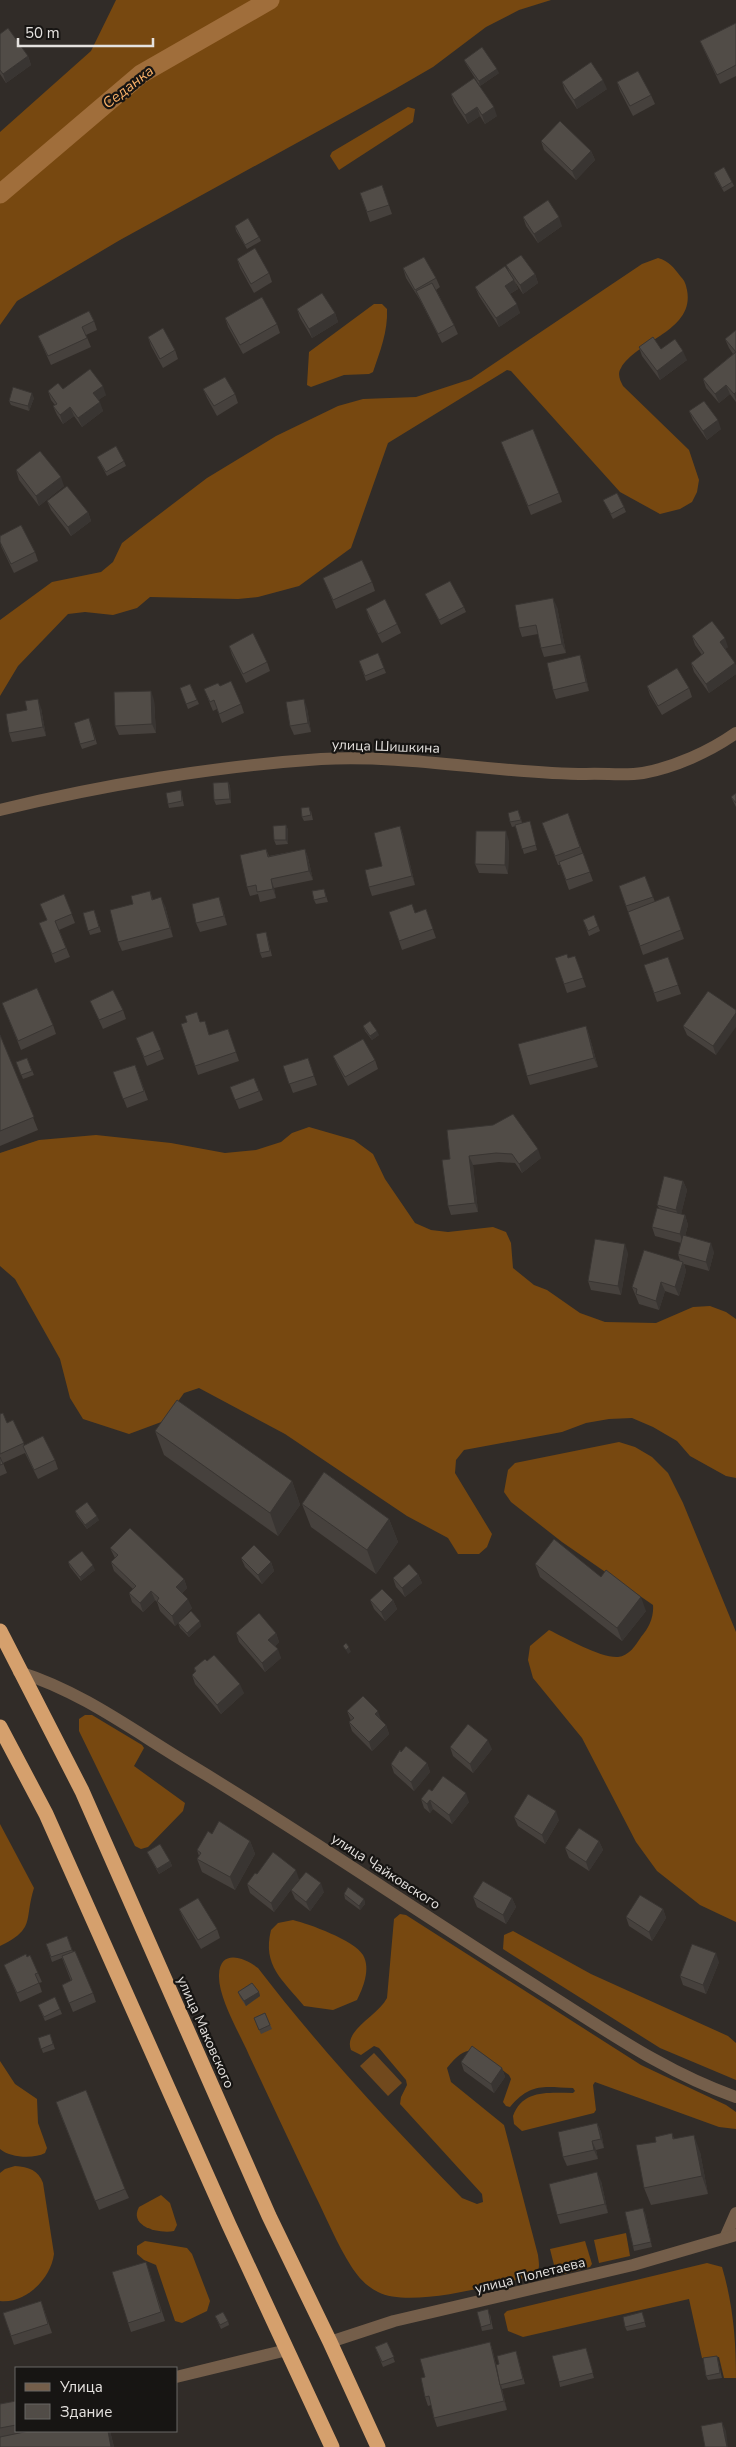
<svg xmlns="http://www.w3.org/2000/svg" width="736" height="2447" font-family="'Nunito Sans',sans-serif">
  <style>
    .green { fill: #71491d }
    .forest { fill: #774810 }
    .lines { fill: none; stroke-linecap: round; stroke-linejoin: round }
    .canal { stroke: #a06e3b; stroke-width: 19 }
    .street { stroke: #745e4a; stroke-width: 12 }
    .highway { stroke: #d5a06d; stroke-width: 15 }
    .wall { fill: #46413d }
    .shaded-wall { fill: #393532 }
    .building { fill: #514c47; stroke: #393532 }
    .labels { text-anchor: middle; stroke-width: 4.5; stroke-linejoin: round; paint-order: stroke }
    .street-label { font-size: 14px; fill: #e5e2df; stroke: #171513 }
    .water-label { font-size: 15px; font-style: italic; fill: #f8b068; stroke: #171513 }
  </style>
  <rect width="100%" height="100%" fill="#312c28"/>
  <path class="green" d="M374 2053 402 2083 388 2096 360 2066Z"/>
  <g class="forest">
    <path d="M116 0H551L519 10 486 27 433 67 395 89 120 240 17 301 0 325V132L91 51Z"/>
    <path d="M408 107 415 109 413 122 339 170 330 156 332 152Z"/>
    <path d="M658 258C669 261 674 268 681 277 685 281 686 285 687 290 695 331 637 340 621 368 617 374 620 380 623 386L689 450 699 480 697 492 692 502 680 509 660 514 620 492 511 371 507 370 388 443 351 548 299 586 258 597 238 599 150 597 137 608 113 615 85 612 68 614 18 666 0 696V620L52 582 101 572 113 562 122 543 140 529 207 478 276 436 338 406 363 399 416 397 471 379 642 264Z"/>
    <path d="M374 304H382L387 309C388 332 380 351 373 372L369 374 344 375 311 387 307 385 309 352Z"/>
    <path d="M309 1127 354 1140 373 1154 385 1179 415 1223 431 1230 448 1232 493 1227 506 1232 511 1243 513 1268 534 1285 547 1290 580 1313 605 1322 656 1323 693 1307 710 1306 726 1312 736 1319V1478L726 1476 690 1456 677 1441 653 1427 632 1418 609 1419 586 1423 562 1432 464 1450 456 1460 455 1473 492 1534 487 1547 479 1554H458L448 1538 407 1516 285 1434 199 1388 184 1393 164 1421 129 1434 83 1419 70 1398 60 1359 15 1279 0 1266V1153L39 1140 96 1135 171 1143 225 1153 256 1150 281 1142 292 1133Z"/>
    <path d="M619 1442 635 1447 652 1457 668 1473 683 1503 736 1632V1922L700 1905 657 1871 636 1842 582 1738 533 1678 528 1660 530 1646 549 1630C566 1638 600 1658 618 1657 629 1656 636 1645 641 1637 649 1628 654 1617 653 1605L562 1542 511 1502 504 1492 508 1470 515 1463Z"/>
    <path d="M85 1715H92L142 1745 144 1748 134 1766 185 1803 183 1811 148 1847 141 1849 135 1846 79 1731V1719Z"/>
    <path d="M0 1824 34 1888C24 1920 36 1929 0 1946Z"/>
    <path d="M400 1914 406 1915 641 2065 726 2105 736 2112V2129L719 2127 595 2082 593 2085 596 2110 594 2113 522 2131 514 2124 513 2116C523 2089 549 2093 573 2093L575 2091 573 2088C544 2087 531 2082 510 2107L506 2106 503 2102 511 2079 509 2075C483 2055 472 2035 447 2068L451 2082 504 2125 538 2255C539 2264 541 2271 533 2276 496 2284 411 2309 378 2292 366 2286 358 2277 351 2266 337 2244 327 2219 315 2195 293 2149 271 2102 249 2055 240 2034 218 1998 219 1975 220 1948 245 1958 258 1968 321 2050 390 2124 462 2198L477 2204 483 2202 482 2194 400 2104 401 2097 407 2085 406 2080 379 2048 374 2046 361 2055 351 2050C343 2030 378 2016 387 1998L394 1919Z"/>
    <path d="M293 1920C309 1924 354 1940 363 1955 371 1969 363 1988 357 2000L333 2010 304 2006C283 1980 262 1966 271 1930L278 1923Z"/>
    <path d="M513 1931 591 1974 728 2036 736 2043V2080L660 2048 503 1949 504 1935Z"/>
    <path d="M0 2061 15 2084 37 2099 38 2123 47 2148 45 2153C34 2159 10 2158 0 2149Z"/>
    <path d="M15 2166C29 2167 38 2170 43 2183L54 2254C51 2278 26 2304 0 2301V2173L5 2169Z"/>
    <path d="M161 2195 170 2203 177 2225 174 2231C160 2234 128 2227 139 2207Z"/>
    <path d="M626 2233 630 2256 599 2263 594 2240Z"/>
    <path d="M145 2241 187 2248 192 2254 210 2301 207 2311 182 2323 175 2321 156 2265 144 2260 137 2254V2246Z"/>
    <path d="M585 2241 592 2264 590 2267 560 2275 556 2273 550 2249Z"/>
    <path d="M707 2263 722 2267C733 2304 736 2340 736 2378H724L719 2357 702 2358 689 2299 523 2337 508 2331 504 2314 507 2311Z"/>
  </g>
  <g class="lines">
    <path class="canal" d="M0 194 141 74 270 0"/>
    <g class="street">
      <path d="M0 810C101 785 218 766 321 759 410 754 498 774 586 774 604 773 625 776 643 773 675 767 709 752 736 733"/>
      <path d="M19 1672C83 1692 135 1732 192 1766 311 1838 424 1916 542 1990 604 2029 666 2073 736 2097"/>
      <path d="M725 2238 736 2213"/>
      <path d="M330 2342 394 2321 633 2265 736 2235"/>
      <path d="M176 2377 287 2350"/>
    </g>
    <g class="highway">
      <path d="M0 1631 82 1791 269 2216 330 2342 378 2447"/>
      <path d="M0 1727 46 1814 229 2225 332 2447"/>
    </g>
  </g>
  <g class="wall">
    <path d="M736 23V76L720 84 704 50 700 41Z"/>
    <path d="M0 34 28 56 31 65 6 83 0 74Z"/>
    <path d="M464 60 499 73 480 86 466 64Z"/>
    <path d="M562 82 607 89 577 109 565 91Z"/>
    <path d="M617 82 651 95 655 104 633 116 620 91Z"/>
    <path d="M451 94 497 116 485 124 480 116 468 124 454 103Z"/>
    <path d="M541 141 591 151 595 160 576 180 544 150Z"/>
    <path d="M714 173 732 182 734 186 724 192 715 177Z"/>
    <path d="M382 185 392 214 370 222 360 193Z"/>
    <path d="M523 217 562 226 538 243 526 226Z"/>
    <path d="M235 226 259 237 261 241 247 249 236 231Z"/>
    <path d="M237 259 269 273 272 282 254 293 240 268Z"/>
    <path d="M506 265 535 274 538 283 523 294 515 282 518 289 510 294 520 313 499 327 479 296 475 287 509 272Z"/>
    <path d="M403 268 436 278 440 287 436 290 454 325 458 334 442 343 420 300 406 278Z"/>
    <path d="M297 309 335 313 338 322 312 338 300 318Z"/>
    <path d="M225 318 277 324 280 333 243 354 228 327Z"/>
    <path d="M94 321 97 330 86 335 91 347 51 365 42 345 38 336Z"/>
    <path d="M736 330V402L730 394 719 403 706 388 703 379 733 354 729 348 725 339Z"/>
    <path d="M148 337 175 350 178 359 163 368 151 346Z"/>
    <path d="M639 347 661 349 687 360 660 380 642 356Z"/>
    <path d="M63 389 106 395 98 400 103 411 82 427 74 416 63 424 57 415 53 406 55 405 51 400 48 391Z"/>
    <path d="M203 389 235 394 238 403 217 416 207 398Z"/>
    <path d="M34 398 29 411 11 405 9 401Z"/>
    <path d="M689 411 721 429 707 440 693 420Z"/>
    <path d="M501 442 559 493 562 502 531 515Z"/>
    <path d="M97 457 124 461 126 466 107 476 99 461Z"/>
    <path d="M16 470 64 486 39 506 19 480Z"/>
    <path d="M603 500 624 507 626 512 613 519Z"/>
    <path d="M47 501 88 512 91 521 71 536 51 510Z"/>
    <path d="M0 536 35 552 38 561 14 573 1 546Z"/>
    <path d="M323 578 372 582 375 591 336 609Z"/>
    <path d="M425 594 464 607 466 612 441 625Z"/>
    <path d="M557 607 566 653 544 657 541 648 538 634 522 637 519 628Z"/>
    <path d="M366 609 397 624 401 633 382 643 369 618Z"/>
    <path d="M692 636 728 647 725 649 736 666V674L709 693 694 672 691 663 702 655 695 645Z"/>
    <path d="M229 646 267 662 270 671 246 683 232 655Z"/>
    <path d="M378 653 386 673 366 681 359 661Z"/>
    <path d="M580 655 583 664 589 691 556 699 553 690Z"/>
    <path d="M190 684 199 704 188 709 180 688Z"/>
    <path d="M220 686 241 704 244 713 222 723 217 709 213 711 204 689Z"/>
    <path d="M647 686 689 688 692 697 662 715 650 695Z"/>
    <path d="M154 700 156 733 119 735 115 726Z"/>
    <path d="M41 708 46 736 12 742 9 733Z"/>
    <path d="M307 708 311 732 294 735 290 726Z"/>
    <path d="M91 723 97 744 82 749 80 744Z"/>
    <path d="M228 782 230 786 231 803 216 805 214 800Z"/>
    <path d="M181 790 182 795 184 806 169 808 168 804Z"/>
    <path d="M736 793V807L731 797Z"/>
    <path d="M311 811 313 820 304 821 302 817Z"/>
    <path d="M568 813 593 881 569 890 560 865H558L542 823Z"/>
    <path d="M520 815 522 823 531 826 537 850 524 854 516 826 512 827 510 822Z"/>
    <path d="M286 825 288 830V844L276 845 274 840Z"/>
    <path d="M400 826 403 835 415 885 372 896 369 887 382 866Z"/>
    <path d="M509 841 508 874 479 873 475 864Z"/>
    <path d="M266 849 269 856 305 849 308 858 313 880 274 888 276 898 260 902 258 894 250 896 247 887Z"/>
    <path d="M645 876 655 902 669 896 684 939 643 955 619 886Z"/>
    <path d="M324 889 328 902 316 904 314 900Z"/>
    <path d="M150 891 153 900 165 906 173 937 122 951 118 942 133 904Z"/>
    <path d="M64 894 75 923 59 930 70 957 55 963 43 932 46 920Z"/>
    <path d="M219 897 222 906 227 925 200 932 196 923Z"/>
    <path d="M426 909 436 938 402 950 389 912 415 913Z"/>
    <path d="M94 910 101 932 90 935 83 913Z"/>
    <path d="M594 915 600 931 589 936 583 920Z"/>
    <path d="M266 932 272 956 262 958 260 953Z"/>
    <path d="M575 956 586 987 567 993 555 958H568Z"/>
    <path d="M668 957 681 994 657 1002 644 965Z"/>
    <path d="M90 1001 123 1010 126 1019 103 1029Z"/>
    <path d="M2 1003 53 1025 56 1034 21 1050Z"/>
    <path d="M736 1010 716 1055 687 1035 683 1026Z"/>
    <path d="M201 1022 210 1035 228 1029 239 1061 198 1075 181 1024Z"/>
    <path d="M363 1026 379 1035 372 1040 365 1031Z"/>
    <path d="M586 1026 589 1035 598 1067 530 1085 527 1076Z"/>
    <path d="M153 1031 164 1059 147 1066 136 1038Z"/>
    <path d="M0 1035 38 1130 0 1146Z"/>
    <path d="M333 1056 375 1060 378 1069 348 1086 337 1065Z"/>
    <path d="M27 1058 34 1075 23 1079 16 1062Z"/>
    <path d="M308 1058 317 1085 293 1093 283 1066Z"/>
    <path d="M135 1065 148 1100 127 1108 113 1072Z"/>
    <path d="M254 1078 263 1100 239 1109 230 1087Z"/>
    <path d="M447 1130 541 1158 522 1173 515 1163 499 1162 473 1165 478 1212 451 1215 448 1206 450 1159Z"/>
    <path d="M683 1181 687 1190 681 1214 685 1215 688 1225 685 1236 714 1252 709 1271 684 1264 686 1271 679 1296 665 1291 659 1310 639 1304 632 1287 680 1261 678 1254 681 1243 655 1236 652 1227 659 1208 657 1205Z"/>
    <path d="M628 1253 621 1295 591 1290 588 1281Z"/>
    <path d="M0 1414 7 1423 13 1420 24 1445 55 1460 58 1469 38 1479 25 1453 3 1463 7 1473 0 1476Z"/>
    <path d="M155 1431 292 1481 300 1505 278 1536 164 1455Z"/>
    <path d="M302 1504 389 1519 398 1542 376 1574 311 1527Z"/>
    <path d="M75 1511 99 1520 87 1529 77 1516Z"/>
    <path d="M110 1548 184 1579 187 1588 182 1593 192 1608 175 1626 160 1611 157 1602 155 1600 143 1612 132 1602 129 1593 133 1589 114 1571 111 1562 115 1558Z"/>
    <path d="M241 1558 271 1562 274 1571 262 1584 245 1567Z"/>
    <path d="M68 1562 95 1570 81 1581 70 1567Z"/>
    <path d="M535 1564 646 1611 622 1641 540 1577Z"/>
    <path d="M418 1574 422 1583 405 1597 396 1587 393 1578Z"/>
    <path d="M370 1600H393L397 1609 385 1621 374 1609Z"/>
    <path d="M178 1623 201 1626 189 1637 180 1628Z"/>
    <path d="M236 1633H276L279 1642 275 1646 281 1658 265 1672 239 1642Z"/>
    <path d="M207 1661 244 1693 221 1714 195 1684 192 1675 195 1672 194 1668Z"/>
    <path d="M347 1711 381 1720 386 1725 389 1734 372 1751 352 1731 349 1722 351 1721Z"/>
    <path d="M450 1747 492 1749 473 1773 453 1756Z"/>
    <path d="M401 1752 427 1763 430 1772 414 1791 394 1773 391 1764Z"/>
    <path d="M432 1791 469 1802 452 1824 433 1809 430 1813 424 1808 421 1799Z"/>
    <path d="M514 1817 559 1820 545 1844 518 1826Z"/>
    <path d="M212 1834 250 1841 255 1854 235 1890 202 1872 197 1859 199 1856 197 1850Z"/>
    <path d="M599 1841 603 1850 589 1871 569 1858 565 1848Z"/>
    <path d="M147 1852 170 1861 172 1866 159 1874 149 1856Z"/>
    <path d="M257 1874 299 1879 274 1912 250 1893 247 1884Z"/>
    <path d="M291 1890 324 1892 310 1911 295 1899Z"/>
    <path d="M344 1894 364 1899 365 1904 360 1910 345 1899Z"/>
    <path d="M473 1897 512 1898 516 1907 506 1924 477 1907Z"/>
    <path d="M179 1909 217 1929 220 1938 201 1949 183 1918Z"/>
    <path d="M663 1909 666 1918 652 1941 629 1926 626 1917Z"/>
    <path d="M67 1936 73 1952 93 1993 96 2002 73 2012 62 1985 71 1981 62 1958 52 1962 46 1944Z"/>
    <path d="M719 1962 706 1994 683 1985 680 1976Z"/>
    <path d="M4 1965 38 1973 42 1982 39 1983 42 1992 20 2002Z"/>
    <path d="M238 1992H259L260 1996 246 2006 240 1997Z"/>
    <path d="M38 2005 60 2009 62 2014 45 2021Z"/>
    <path d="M265 2013 272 2029 261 2034 254 2018Z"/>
    <path d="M50 2034 55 2049 43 2053 38 2038Z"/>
    <path d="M461 2062 502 2068 505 2077 494 2093 464 2071Z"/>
    <path d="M59 2111 125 2189 129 2198 99 2210Z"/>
    <path d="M597 2123 601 2132 604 2148 596 2150 598 2159 567 2166 563 2157Z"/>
    <path d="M672 2133 674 2139 700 2152 708 2194 651 2205 644 2188 656 2142Z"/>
    <path d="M601 2181 608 2213 560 2224 557 2215Z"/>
    <path d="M645 2213 652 2247 634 2251 633 2246Z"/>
    <path d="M149 2271 165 2321 131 2332 128 2323Z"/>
    <path d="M41 2301 52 2333 14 2345 3 2313Z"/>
    <path d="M642 2312 646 2327 627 2331 625 2327Z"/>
    <path d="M490 2314 493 2329 482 2331 481 2327Z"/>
    <path d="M215 2316 228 2321 229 2325 221 2329Z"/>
    <path d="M387 2342 395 2362 383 2367 375 2347Z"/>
    <path d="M490 2342 493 2352 496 2365 499 2364 516 2351 525 2384 502 2389 507 2410 437 2427 434 2418 431 2405 428 2406 425 2397V2377Z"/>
    <path d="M586 2348 594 2378 560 2387 559 2382Z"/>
    <path d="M717 2356 722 2378 708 2380 706 2376Z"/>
    <path d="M16 2401V2431H110L114 2447H0V2404Z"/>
  </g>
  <g class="shaded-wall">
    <path d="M28 56 31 65 6 83 3 74Z"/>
    <path d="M497 69 499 73 480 86 479 81Z"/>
    <path d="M603 80 607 89 577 109 574 100Z"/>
    <path d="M477 107 480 116 468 124 465 115Z"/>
    <path d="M494 107 497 116 485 124 482 115Z"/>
    <path d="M591 151 595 160 576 180 572 171Z"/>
    <path d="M559 217 562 226 538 243 534 234Z"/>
    <path d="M535 274 538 283 523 294 520 285Z"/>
    <path d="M514 280 518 289 508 295 505 286Z"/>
    <path d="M517 304 520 313 499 327 496 318Z"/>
    <path d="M335 313 338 322 312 338 309 329Z"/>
    <path d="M683 351 687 360 660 380 657 371Z"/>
    <path d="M726 385 730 394 719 403 715 394Z"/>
    <path d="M103 386 106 395 96 402 93 393Z"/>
    <path d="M736 392V401L734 394Z"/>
    <path d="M32 393 34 398 29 411 28 406Z"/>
    <path d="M100 402 103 411 82 427 78 418Z"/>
    <path d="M70 407 74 416 63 424 60 415Z"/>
    <path d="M718 420 721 429 707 440 703 431Z"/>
    <path d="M61 477 64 486 39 506 36 496Z"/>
    <path d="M88 512 91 521 71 536 68 527Z"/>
    <path d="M553 598 557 607 566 653 562 644Z"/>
    <path d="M725 638 728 647 723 651 720 642Z"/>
    <path d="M580 655 583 664 589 691 586 682Z"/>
    <path d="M735 663 736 666V674L709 693 706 684Z"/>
    <path d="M151 691 154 700 156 733 152 724Z"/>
    <path d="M38 699 41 708 46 736 43 727Z"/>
    <path d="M304 699 307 708 311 732 308 723Z"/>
    <path d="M228 782 230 786 231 803 230 799Z"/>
    <path d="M286 825 288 830V844L286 840Z"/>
    <path d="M400 826 403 835 415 885 412 876Z"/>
    <path d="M506 831 509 841 508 874 505 865Z"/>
    <path d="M305 849 308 858 313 880 309 871Z"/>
    <path d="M271 879 274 888 276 898 273 889Z"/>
    <path d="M161 897 165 906 173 937 170 928Z"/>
    <path d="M219 897 222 906 227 925 224 916Z"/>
    <path d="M736 1013V1027L716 1055 713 1046Z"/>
    <path d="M586 1026 589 1035 598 1067 594 1058Z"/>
    <path d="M377 1031 379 1035 372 1040 370 1036Z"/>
    <path d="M538 1149 541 1158 522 1173 519 1164Z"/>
    <path d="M469 1156 473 1165 478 1212 475 1203Z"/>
    <path d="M683 1181 687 1190 680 1219 676 1210Z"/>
    <path d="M685 1215 688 1225 683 1243 680 1234Z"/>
    <path d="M711 1243 714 1252 709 1271 706 1262Z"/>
    <path d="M625 1244 628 1253 621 1295 618 1286Z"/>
    <path d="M683 1262 686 1271 679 1296 675 1287Z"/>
    <path d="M661 1282 665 1291 659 1310 656 1301Z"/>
    <path d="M292 1481 300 1505 278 1536 270 1513Z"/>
    <path d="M97 1516 99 1520 87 1529 85 1525Z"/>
    <path d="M389 1519 398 1542 376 1574 367 1550Z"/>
    <path d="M271 1562 274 1571 262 1584 258 1575Z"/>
    <path d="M93 1565 95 1570 81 1581 80 1577Z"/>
    <path d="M418 1574 422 1583 405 1597 402 1588Z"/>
    <path d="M184 1579 187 1588 179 1596 176 1587Z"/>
    <path d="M151 1591 155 1600 143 1612 140 1603Z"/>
    <path d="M641 1597 646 1611 622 1641 617 1628Z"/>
    <path d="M188 1599 192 1608 175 1626 172 1616Z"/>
    <path d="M393 1600 397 1609 385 1621 381 1612Z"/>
    <path d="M200 1621 201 1626 189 1637 187 1633Z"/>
    <path d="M276 1633 279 1642 272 1649 268 1640Z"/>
    <path d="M349 1647 351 1652 348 1654 346 1650Z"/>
    <path d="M278 1649 281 1658 265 1672 262 1663Z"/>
    <path d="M240 1684 244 1693 221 1714 217 1705Z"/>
    <path d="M378 1711 381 1720 375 1714Z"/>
    <path d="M386 1725 389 1734 372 1751 369 1742Z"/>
    <path d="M488 1740 492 1749 473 1773 470 1764Z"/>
    <path d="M427 1763 430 1772 414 1791 411 1782Z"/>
    <path d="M466 1793 469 1802 452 1824 449 1815Z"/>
    <path d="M430 1800 433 1809 430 1813 427 1804Z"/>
    <path d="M556 1811 559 1820 545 1844 542 1835Z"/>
    <path d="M250 1841 255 1854 235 1890 230 1877Z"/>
    <path d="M599 1841 603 1850 589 1871 586 1862Z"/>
    <path d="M170 1861 172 1866 159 1874 157 1869Z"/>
    <path d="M296 1870 299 1879 274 1912 271 1903Z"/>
    <path d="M321 1883 324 1892 310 1911 306 1902Z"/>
    <path d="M512 1898 516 1907 506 1924 503 1915Z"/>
    <path d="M364 1899 365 1904 360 1910 359 1906Z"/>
    <path d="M663 1909 666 1918 652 1941 649 1932Z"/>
    <path d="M716 1953 719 1962 706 1994 703 1985Z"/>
    <path d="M259 1992 260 1996 246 2006 244 2001Z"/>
    <path d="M502 2068 505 2077 494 2093 491 2084Z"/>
    <path d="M597 2123 601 2132 604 2148 601 2139Z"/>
    <path d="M694 2135 700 2152 708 2194 702 2176Z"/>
    <path d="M592 2141 596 2150 598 2159 594 2150Z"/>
    <path d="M597 2172 601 2181 608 2213 605 2204Z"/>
    <path d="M643 2208 645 2213 652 2247 651 2242Z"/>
    <path d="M490 2342 493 2352 507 2410 504 2401Z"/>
    <path d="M722 2422 726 2431 728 2447H727Z"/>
    <path d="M108 2431H110L114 2447H111Z"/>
  </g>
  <g class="building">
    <path d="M736 23V65L717 75 700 41Z"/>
    <path d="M8 28 28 56 3 74 0 70V34Z"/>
    <path d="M482 47 497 69 479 81 464 60Z"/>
    <path d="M591 62 603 80 574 100 562 82Z"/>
    <path d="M638 71 651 95 630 106 617 82Z"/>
    <path d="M474 78 494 107 482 115 477 107 465 115 451 94Z"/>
    <path d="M560 121 591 151 572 171 541 141Z"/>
    <path d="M724 167 732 182 722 188 714 173Z"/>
    <path d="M382 185 389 205 367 212 360 193Z"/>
    <path d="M548 200 559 217 534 234 523 217Z"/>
    <path d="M248 218 259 237 245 245 235 226Z"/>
    <path d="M255 248 269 273 251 284 237 259Z"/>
    <path d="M521 255 535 274 520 285 506 265Z"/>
    <path d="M424 257 436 278 415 290 403 268Z"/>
    <path d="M505 266 514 280 505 286 517 304 496 318 475 287Z"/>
    <path d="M432 283 454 325 438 334 416 291Z"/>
    <path d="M322 293 335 313 309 329 297 309Z"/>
    <path d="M262 297 277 324 240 345 225 318Z"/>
    <path d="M89 311 94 321 82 327 87 338 48 356 38 336Z"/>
    <path d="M163 328 175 350 160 359 148 337Z"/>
    <path d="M736 330V392L734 394 726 385 715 394 703 379 736 352 725 339Z"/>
    <path d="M653 337 661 349 675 339 683 351 657 371 639 347Z"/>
    <path d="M90 369 103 386 93 393 100 402 78 418 70 407 60 415 53 406 57 404 48 391 58 383 63 389Z"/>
    <path d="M225 377 235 394 214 406 203 389Z"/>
    <path d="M13 387 32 393 28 406 9 401Z"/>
    <path d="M704 401 718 420 703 431 689 411Z"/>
    <path d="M533 429 559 493 528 506 501 442Z"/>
    <path d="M116 446 124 461 106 472 97 457Z"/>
    <path d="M40 451 61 477 36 496 16 470Z"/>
    <path d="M67 486 88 512 68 527 47 501Z"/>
    <path d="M617 493 624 507 611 514 603 500Z"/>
    <path d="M21 525 35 552 11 564 0 542V536Z"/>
    <path d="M362 560 372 582 333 600 323 578Z"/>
    <path d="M450 581 464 607 439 620 425 594Z"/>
    <path d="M553 598 562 644 541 648 536 625 519 628 515 605Z"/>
    <path d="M385 599 397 624 378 634 366 609Z"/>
    <path d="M712 621 725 638 720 642 735 663 706 684 691 663 704 653 692 636Z"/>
    <path d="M253 633 267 662 243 674 229 646Z"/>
    <path d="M378 653 384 668 365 676 359 661Z"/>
    <path d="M580 655 586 682 553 690 547 663Z"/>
    <path d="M677 668 689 688 658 706 647 686Z"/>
    <path d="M231 681 241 704 219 714 214 700 210 702 204 689 218 683 220 686Z"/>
    <path d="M190 684 197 700 186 704 180 688Z"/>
    <path d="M151 691 152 724 115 726 114 692Z"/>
    <path d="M38 699 43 727 9 733 6 714 27 710 25 701Z"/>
    <path d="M304 699 308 723 290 726 286 702Z"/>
    <path d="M89 718 95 740 80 744 74 723Z"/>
    <path d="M228 782 230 799 214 800 213 783Z"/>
    <path d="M181 790 182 801 168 804 166 793Z"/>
    <path d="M736 793V803L731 797Z"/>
    <path d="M309 807 311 815 302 817 301 808Z"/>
    <path d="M518 810 521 820 510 822 508 813Z"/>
    <path d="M568 813 580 847 555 856 542 823Z"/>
    <path d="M530 821 536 845 522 849 515 825Z"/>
    <path d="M286 825V840H274L273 826Z"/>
    <path d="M400 826 412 876 369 887 365 870 382 866 374 833Z"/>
    <path d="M476 831H506L505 865 475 864Z"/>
    <path d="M266 849 268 857 305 849 309 871 271 879 273 889 257 892 256 885 247 887 240 855Z"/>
    <path d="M583 853 590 872 566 880 559 862Z"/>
    <path d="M645 876 653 897 626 906 619 886Z"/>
    <path d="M324 889 326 897 314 900 312 891Z"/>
    <path d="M150 891 152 900 161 897 170 928 118 942 110 910 133 904 131 896Z"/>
    <path d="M64 894 72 914 55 921 66 948 52 954 39 923 47 920 40 904Z"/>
    <path d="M669 896 681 930 640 946 628 912Z"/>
    <path d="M219 897 224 916 196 923 192 904Z"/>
    <path d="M412 904 415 913 426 909 433 929 399 941 389 912Z"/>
    <path d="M94 910 99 927 88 931 83 913Z"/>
    <path d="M594 915 598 926 588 931 583 920Z"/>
    <path d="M266 932 270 951 260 953 256 934Z"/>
    <path d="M567 954 568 958 575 956 583 978 564 984 555 958Z"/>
    <path d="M668 957 678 985 654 993 644 965Z"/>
    <path d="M37 988 53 1025 18 1041 2 1003Z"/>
    <path d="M113 990 123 1010 99 1020 90 1001Z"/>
    <path d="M708 991 736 1010V1013L713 1046 683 1026Z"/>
    <path d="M197 1012 200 1022 205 1021 209 1035 228 1029 236 1052 195 1066 181 1024 187 1022 185 1016Z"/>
    <path d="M370 1021 377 1031 370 1036 363 1026Z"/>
    <path d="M586 1026 594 1058 527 1076 518 1044Z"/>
    <path d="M153 1031 161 1050 144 1057 136 1038Z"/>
    <path d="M0 1035 34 1117 0 1131Z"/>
    <path d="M363 1039 375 1060 345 1077 333 1056Z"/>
    <path d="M27 1058 32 1071 21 1075 16 1062Z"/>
    <path d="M308 1058 314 1076 289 1084 283 1066Z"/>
    <path d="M135 1065 144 1091 123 1099 113 1072Z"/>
    <path d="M254 1078 259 1091 235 1100 230 1087Z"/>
    <path d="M513 1114 538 1149 519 1164 512 1154 496 1153 469 1156 475 1203 448 1206 442 1160 450 1159 447 1130 493 1125Z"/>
    <path d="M664 1176 683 1181 676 1210 657 1205Z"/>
    <path d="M657 1208 685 1215 680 1234 652 1227Z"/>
    <path d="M683 1235 711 1243 706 1262 678 1254Z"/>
    <path d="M595 1239 625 1244 618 1286 588 1281Z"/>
    <path d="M644 1250 683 1262 675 1287 661 1282 656 1301 636 1294 637 1289 632 1287Z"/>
    <path d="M177 1400 292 1481 270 1513 155 1431Z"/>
    <path d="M3 1413 7 1423 13 1420 24 1443 0 1454V1414Z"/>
    <path d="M43 1436 55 1460 34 1470 23 1446Z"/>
    <path d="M0 1457 3 1464 0 1465Z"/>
    <path d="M324 1472 389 1519 367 1550 302 1504Z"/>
    <path d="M87 1502 97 1516 85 1525 75 1511Z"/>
    <path d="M130 1528 184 1579 176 1587 188 1599 172 1616 157 1601 159 1598 151 1591 140 1603 129 1593 136 1586 111 1562 118 1555 110 1548Z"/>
    <path d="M554 1539 601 1577 606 1570 641 1597 617 1628 535 1564Z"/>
    <path d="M254 1545 271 1562 258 1575 241 1558Z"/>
    <path d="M82 1551 93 1565 80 1577 68 1562Z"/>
    <path d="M409 1564 418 1574 402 1588 393 1578Z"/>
    <path d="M382 1589 393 1600 381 1612 370 1600Z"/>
    <path d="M191 1611 200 1621 187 1633 178 1623Z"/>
    <path d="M259 1613 276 1633 268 1640 278 1649 262 1663 236 1633Z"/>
    <path d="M346 1643 349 1647 346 1650 343 1646Z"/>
    <path d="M214 1655 240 1684 217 1705 192 1675 196 1671 194 1668 205 1659 207 1661Z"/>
    <path d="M363 1696 378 1711 375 1714 386 1725 369 1742 349 1722 354 1718 347 1711Z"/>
    <path d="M468 1724 488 1740 470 1764 450 1747Z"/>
    <path d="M406 1746 427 1763 411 1782 391 1764 400 1750 401 1752Z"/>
    <path d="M443 1776 466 1793 449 1815 430 1800 427 1804 421 1799 429 1789 432 1791Z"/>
    <path d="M528 1794 556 1811 542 1835 514 1817Z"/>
    <path d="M219 1821 250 1841 230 1877 197 1859 201 1853 197 1850 208 1831 212 1834Z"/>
    <path d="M579 1828 599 1841 586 1862 565 1848Z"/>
    <path d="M160 1844 170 1861 157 1869 147 1852Z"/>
    <path d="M273 1852 296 1870 271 1903 247 1884 255 1873 257 1874Z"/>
    <path d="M306 1872 321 1883 306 1902 291 1890Z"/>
    <path d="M483 1881 512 1898 503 1915 473 1897Z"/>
    <path d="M348 1887 364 1899 359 1906 344 1894Z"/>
    <path d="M640 1895 663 1909 649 1932 626 1917Z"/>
    <path d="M198 1898 217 1929 198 1940 179 1909Z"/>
    <path d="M67 1936 72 1950 51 1957 46 1944Z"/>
    <path d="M692 1944 716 1953 703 1985 680 1976Z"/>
    <path d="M75 1951 93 1993 69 2003 62 1985 72 1980 62 1956Z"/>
    <path d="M26 1954 27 1957 30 1955 38 1973 35 1974 39 1983 17 1993 4 1965Z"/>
    <path d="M252 1983 259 1992 244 2001 238 1992Z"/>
    <path d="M55 1997 60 2009 44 2017 38 2005Z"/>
    <path d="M265 2013 270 2025 259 2030 254 2018Z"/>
    <path d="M50 2034 53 2044 41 2049 38 2038Z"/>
    <path d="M472 2046 502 2068 491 2084 461 2062Z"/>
    <path d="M86 2090 125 2189 95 2201 56 2102Z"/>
    <path d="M597 2123 601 2139 592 2141 594 2150 563 2157 558 2132Z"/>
    <path d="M672 2133 673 2139 694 2135 702 2176 644 2188 636 2145 656 2142 655 2137Z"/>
    <path d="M597 2172 605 2204 557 2215 549 2184Z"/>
    <path d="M643 2208 651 2242 633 2246 625 2212Z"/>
    <path d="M146 2262 161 2312 128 2323 112 2272Z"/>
    <path d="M41 2301 48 2324 11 2336 3 2313Z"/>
    <path d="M488 2309 491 2324 481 2327 477 2312Z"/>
    <path d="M223 2312 228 2321 220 2325 215 2316Z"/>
    <path d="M642 2312 645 2322 625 2327 623 2317Z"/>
    <path d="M387 2342 394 2357 382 2362 375 2347Z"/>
    <path d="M490 2342 504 2401 434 2418 429 2396 425 2397 421 2378 425 2377 420 2359Z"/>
    <path d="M586 2348 593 2373 559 2382 552 2356Z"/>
    <path d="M516 2351 523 2379 500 2385 496 2365 499 2364 497 2356Z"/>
    <path d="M717 2356 720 2373 706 2376 703 2358Z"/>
    <path d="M16 2401V2425L0 2428V2404Z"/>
    <path d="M722 2422 727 2447H705L701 2426Z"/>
    <path d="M29 2431H108L111 2447H0V2437Z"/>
  </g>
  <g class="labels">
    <g class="street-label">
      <text transform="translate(386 746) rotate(2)" y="5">улица Шишкина</text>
      <text transform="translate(386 1871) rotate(33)" y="5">улица Чайковского</text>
      <text transform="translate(206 2032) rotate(66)" y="5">улица Маковского</text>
      <text transform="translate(530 2275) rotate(-14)" y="5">улица Полетаева</text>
    </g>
    <g class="water-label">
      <text transform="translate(128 87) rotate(-38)" y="5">Седанка</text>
    </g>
  </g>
  <rect x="15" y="2367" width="162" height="65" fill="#171513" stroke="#696765"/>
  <rect x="25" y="2383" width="25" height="8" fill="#745e4a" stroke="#696765"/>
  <text x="60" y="2392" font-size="15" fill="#e5e2df">Улица</text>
  <rect x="25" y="2404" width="25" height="15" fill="#514c47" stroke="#696765"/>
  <text x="60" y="2417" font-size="15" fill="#e5e2df">Здание</text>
  <path d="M18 38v8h135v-8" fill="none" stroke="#e5e2df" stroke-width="2.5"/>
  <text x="25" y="38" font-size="15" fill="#e5e2df" stroke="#171513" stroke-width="4" paint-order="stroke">50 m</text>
</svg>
